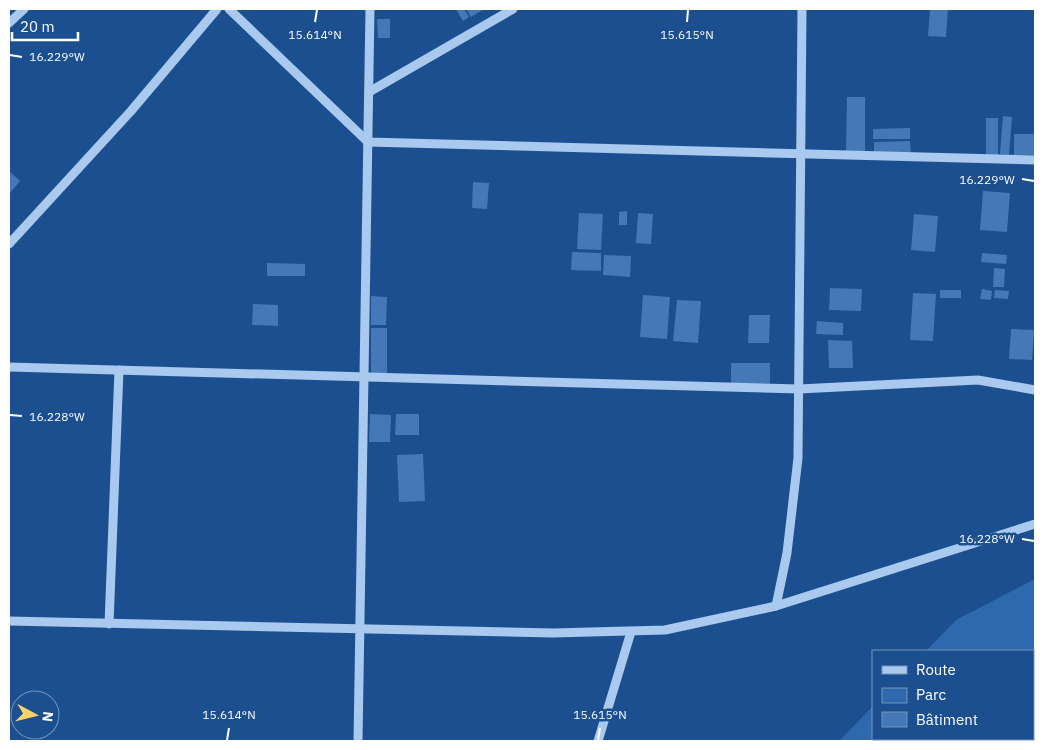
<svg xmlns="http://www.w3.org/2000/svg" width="1044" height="750" font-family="'IBM Plex Sans',sans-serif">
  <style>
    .green { fill: #2e69ad }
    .building { fill: #4478b7 }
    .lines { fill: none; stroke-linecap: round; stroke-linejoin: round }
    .minor { stroke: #a9c9ee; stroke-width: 9 }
    .ticks { fill: none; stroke: #fff; stroke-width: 2 }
    .ticks-label { font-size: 12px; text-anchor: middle; fill: #fff; stroke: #1b4f8f; stroke-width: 5; stroke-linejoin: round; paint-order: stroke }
  </style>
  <rect width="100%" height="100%" fill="#1b4f8f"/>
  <path class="green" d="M1035 579V741H839L873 706V739H1033V651H926L956 620Z"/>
  <g class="building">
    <path d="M456 9H464L469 17 463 21Z"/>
    <path d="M466 9H484L471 17Z"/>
    <path d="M930 9H948L946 37 928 36Z"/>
    <path d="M377 19H390V38H378Z"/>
    <path d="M847 97H865V151H846Z"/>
    <path d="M1003 116 1012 117 1009 155 1000 154Z"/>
    <rect x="986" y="118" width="12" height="37"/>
    <path d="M910 128V139H873V129Z"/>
    <rect x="1014" y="134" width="21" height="21"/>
    <path d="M910 141 911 154 874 155V142Z"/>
    <path d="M9 171 20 181 9 194Z"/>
    <path d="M473 182 489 183 487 209 472 208Z"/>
    <path d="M983 191 1010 193 1007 232 980 230Z"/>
    <path d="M627 211V225H619V212Z"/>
    <path d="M579 213 603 214 601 250 577 249Z"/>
    <path d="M638 213 653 214 651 244 636 243Z"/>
    <path d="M914 214 938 216 935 252 911 250Z"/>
    <path d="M572 252 601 253V271L571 270Z"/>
    <path d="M982 253 1007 255 1006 264 981 262Z"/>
    <path d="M604 255 631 256 630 277 603 275Z"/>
    <path d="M267 263 305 264V276H267Z"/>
    <path d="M994 268 1005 269 1004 287H993Z"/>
    <path d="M830 288 862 289 861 311 829 310Z"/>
    <path d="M982 289 992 291 991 300 980 299Z"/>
    <rect x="940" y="290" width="21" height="8"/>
    <path d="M995 290 1009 291 1008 299 994 298Z"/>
    <path d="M913 293 936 294 933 341 910 340Z"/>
    <path d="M643 295 670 297 667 339 640 337Z"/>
    <path d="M371 296 387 297 386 325H371Z"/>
    <path d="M677 300 701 301 698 343 673 341Z"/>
    <path d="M253 304 278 305V326L252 325Z"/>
    <path d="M749 315H770L769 343H748Z"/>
    <path d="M817 321 843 323V335L816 334Z"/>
    <path d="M371 328H387V377L371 376Z"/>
    <path d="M1011 329 1034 330 1032 360 1009 359Z"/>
    <path d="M828 340 852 341 853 368H829Z"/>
    <path d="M731 363H770V384L731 383Z"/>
    <path d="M370 414 391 415 390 442H369Z"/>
    <path d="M396 414H419V435H395Z"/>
    <path d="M423 454 425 501 399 502 397 455Z"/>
  </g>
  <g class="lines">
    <g class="minor">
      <path d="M229 9 368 142 1035 160"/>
      <path d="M9 23 24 9"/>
      <path d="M369 92 513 9"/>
      <path d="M9 244 131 111 217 9"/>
      <path d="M9 367 799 389 978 380 1035 390"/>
      <path d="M776 606 787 553 798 458 802 9"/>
      <path d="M9 621 553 633 665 630 776 606 1035 524"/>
      <path d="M109 624 119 370"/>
      <path d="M358 741 370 9"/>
      <path d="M598 741 631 632"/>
    </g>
  </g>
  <path class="ticks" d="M315 22 317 10M687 22 688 10M10 55 22 57M1022 179 1034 181M10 415 22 416M1022 539 1034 541M227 740 229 728M598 740 600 728"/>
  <g class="ticks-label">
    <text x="315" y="39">15.614°N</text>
    <text x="687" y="39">15.615°N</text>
    <text x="57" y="61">16.229°W</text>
    <text x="987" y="184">16.229°W</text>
    <text x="57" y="421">16.228°W</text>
    <text x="987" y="543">16.228°W</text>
    <text x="229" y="719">15.614°N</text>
    <text x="600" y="719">15.615°N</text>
  </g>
  <rect width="1044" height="750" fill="none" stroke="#ffffff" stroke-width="20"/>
  <rect x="872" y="650" width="162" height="90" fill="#1b4f8f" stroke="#7695bc"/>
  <rect x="882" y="666" width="25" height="8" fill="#a9c9ee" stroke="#7695bc"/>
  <text x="916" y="675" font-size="15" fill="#ffffff">Route</text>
  <rect x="882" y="688" width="25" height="15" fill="#2e69ad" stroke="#7695bc"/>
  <text x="916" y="700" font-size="15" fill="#ffffff">Parc</text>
  <rect x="882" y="712" width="25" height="15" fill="#4478b7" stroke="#7695bc"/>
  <text x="916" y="725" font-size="15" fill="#ffffff">Bâtiment</text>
  <g transform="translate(35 715) rotate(97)"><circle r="24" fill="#1b4f8f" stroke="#7695bc"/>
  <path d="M0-4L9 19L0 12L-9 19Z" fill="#ffd166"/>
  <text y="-8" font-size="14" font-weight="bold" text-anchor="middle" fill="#ffffff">N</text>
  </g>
  <path d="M12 32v8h66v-8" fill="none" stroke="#ffffff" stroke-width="2.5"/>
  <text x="20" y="32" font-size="15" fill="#ffffff" stroke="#1b4f8f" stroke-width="4" paint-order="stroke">20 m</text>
</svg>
